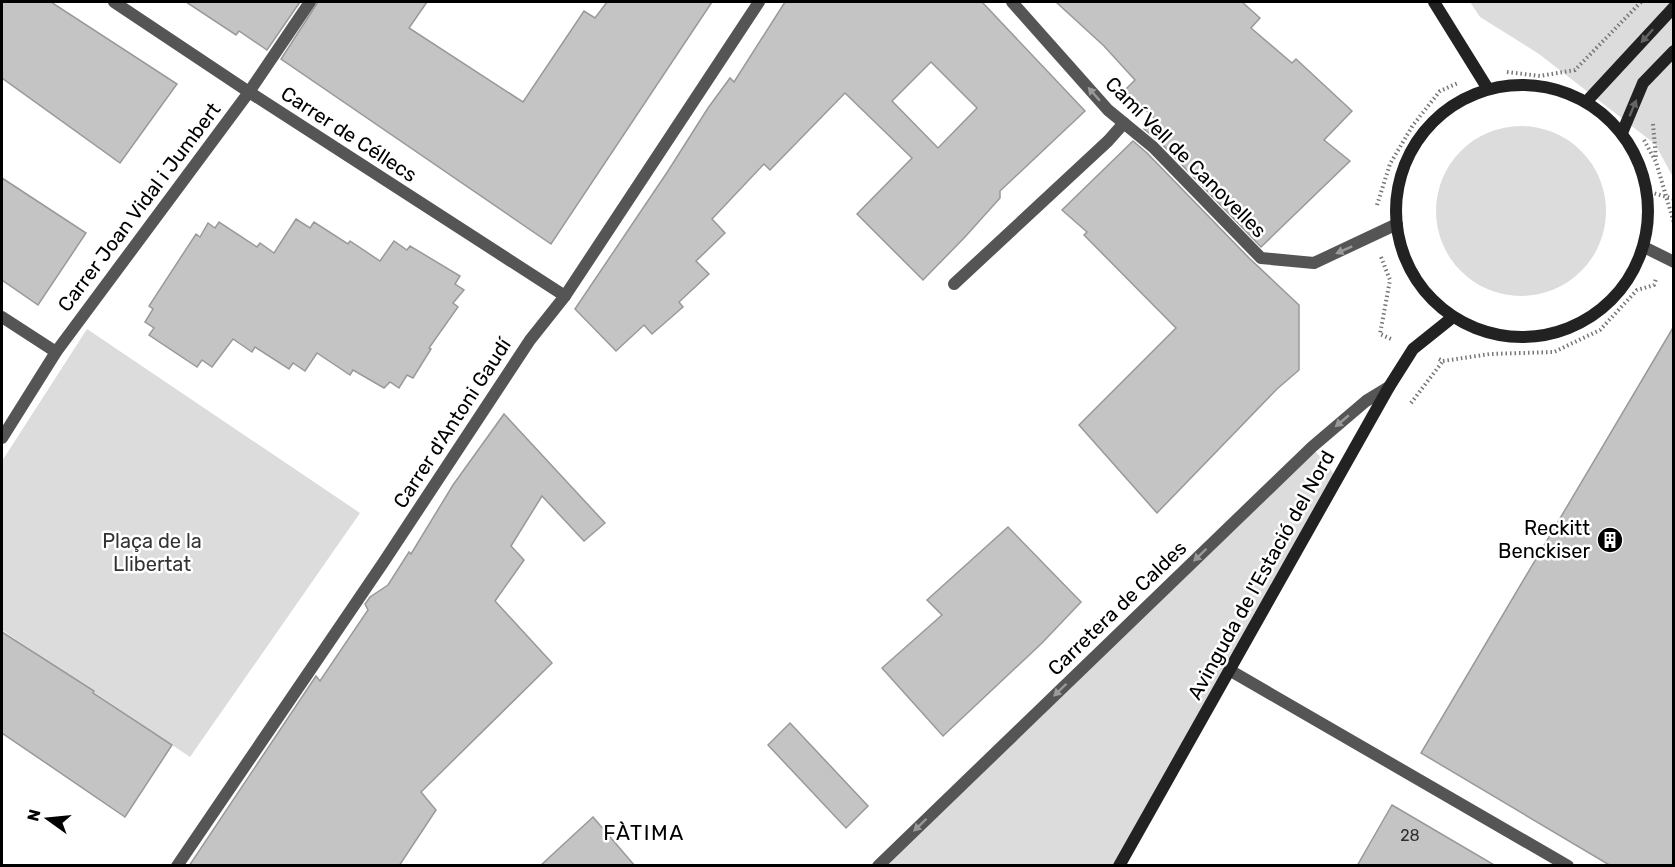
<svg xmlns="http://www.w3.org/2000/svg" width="1675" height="867" font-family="Rubik,sans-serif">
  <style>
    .green { fill: #dcdcdc }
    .building { fill: #c4c4c4; stroke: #999; stroke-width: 1.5; fill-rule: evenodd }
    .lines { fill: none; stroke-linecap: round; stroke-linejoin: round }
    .path { stroke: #777; stroke-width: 4; stroke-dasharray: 1.5 3; stroke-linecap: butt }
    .lane { stroke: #555; stroke-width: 12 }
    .street { stroke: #555; stroke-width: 12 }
    .secondary { stroke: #222; stroke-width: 12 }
    .oneway { fill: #646464 }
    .oneway2 { fill: #999 }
    .labels { text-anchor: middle; stroke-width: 5; stroke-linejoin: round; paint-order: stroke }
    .number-label { font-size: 16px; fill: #313131 }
    .street-label { font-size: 20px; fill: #000; stroke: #fff }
    .poi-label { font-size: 20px; fill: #000; stroke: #fff; text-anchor: end }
    .park-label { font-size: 20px; fill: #333; stroke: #fff }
    .neighbourhood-label { font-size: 21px; letter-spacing: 1.5px; fill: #000; stroke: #fff }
  </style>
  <rect width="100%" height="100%" fill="#fff"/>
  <g class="green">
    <path d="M1470 2H1673V177L1655 144 1539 54 1480 17Z"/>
    <circle cx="1521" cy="211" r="85"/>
    <path d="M87 329 360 513 190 757 2 630V461Z"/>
    <path d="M1312 447 1337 478 1119 865 878 866Z"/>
  </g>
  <g class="building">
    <path d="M2 2H51L177 84 120 163 2 78Z"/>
    <path d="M186 2H300L267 50 239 31 236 35Z"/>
    <path d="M318 2H427L409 28 523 102 584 11 595 18 607 2H712L551 244 281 59Z"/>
    <path d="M785 2H982L1085 111 1000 191V198L965 237 923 280 857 214 912 158 845 93 770 170 764 164 712 219 725 233 696 261 709 274 679 302 683 307 652 334 644 325 616 351 575 309 668 171 708 108 730 78 734 82ZM931 62 977 108 938 148 892 101Z"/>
    <path d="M1056 2H1242L1260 18 1251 28 1292 63 1296 59 1352 111 1324 140 1350 161 1261 247 1159 141 1144 129 1155 119 1125 90 1135 80 1104 46Z"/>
    <path d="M1133 141 1147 153 1249 258 1299 305V370L1277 389 1157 513 1079 425 1176 328 1084 235 1087 232 1062 210Z"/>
    <path d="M2 178 86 233 38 305 2 280Z"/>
    <path d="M296 219 310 228 314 222 348 244 350 241 380 261 394 241 407 250 410 246 460 276 455 284 464 290 453 303 458 307 429 348 431 349 413 378 407 375 399 388 390 382 384 388 353 370 350 375 317 353 305 371 293 363 289 369 255 347 252 352 233 339 212 367 202 360 197 367 149 335 154 328 145 322 153 309 149 306 196 234 200 237 208 223 215 228 219 222 257 247 260 243 274 253Z"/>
    <path d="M1674 326V866H1611L1421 753Z"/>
    <path d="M504 414 605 523 584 541 542 496 511 546 524 560 495 601 552 663 421 792 436 810 399 866H189L316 676 320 681 368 610 365 604 370 597 388 585 409 552 411 554 453 485Z"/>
    <path d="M1008 527 1081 602 1042 643 943 736 882 668 942 615 927 600Z"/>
    <path d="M2 632 94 691 93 693 172 745 125 817 2 733Z"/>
    <path d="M790 723 868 806 846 828 768 745Z"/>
    <path d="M1392 805 1496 866H1357Z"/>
    <path d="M593 817 635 866H540Z"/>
  </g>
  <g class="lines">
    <g class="path">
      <path d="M1507 72 1540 76 1575 70 1641 2"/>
      <path d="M1653 124 1656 158"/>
      <path d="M1644 140 1656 162 1674 223"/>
      <path d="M1646 191 1674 199"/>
      <path d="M1377 205 1390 164 1413 125 1440 91 1458 83"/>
      <path d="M1381 257 1390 280 1380 334 1391 339"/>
      <path d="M1439 359 1443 361 1490 354 1554 352 1600 330 1637 290 1654 285 1656 279"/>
      <path d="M1411 403 1443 361"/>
    </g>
    <path class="lane" d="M1231 671 1568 866"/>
    <g class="street">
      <path d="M114 2 249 92 565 296"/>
      <path d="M1012 2 1108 110 1153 147 1261 258 1314 263 1397 224"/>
      <path d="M1644 247 1674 262"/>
      <path d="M954 284 1108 141 1124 123"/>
      <path d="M2 317 56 352"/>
      <path d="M2 438 56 352 249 92 310 2"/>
      <path d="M177 866 383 563 530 340 565 296 759 2"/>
      <path d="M878 866 1312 447 1366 401 1389 387"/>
    </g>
    <g class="secondary">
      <path d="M1434 2 1488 89"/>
      <circle cx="1522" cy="211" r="126"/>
      <path d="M1587 101 1674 7"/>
      <path d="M1622 133 1643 83 1674 51"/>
      <path d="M1119 866 1389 387 1413 349 1453 317"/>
    </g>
  </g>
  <defs><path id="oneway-solid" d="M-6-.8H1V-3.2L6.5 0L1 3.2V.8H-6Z" transform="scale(1.5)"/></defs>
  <g class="oneway">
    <use href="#oneway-solid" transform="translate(1647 36) rotate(132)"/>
    <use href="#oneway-solid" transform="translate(1633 108) rotate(-67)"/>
  </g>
  <g class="oneway2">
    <use href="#oneway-solid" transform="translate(1094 94) rotate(-131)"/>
    <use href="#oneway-solid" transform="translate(1344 250) rotate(156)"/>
    <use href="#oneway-solid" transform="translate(1342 421) rotate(140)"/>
    <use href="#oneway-solid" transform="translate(1200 555) rotate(136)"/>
    <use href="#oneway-solid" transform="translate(1060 690) rotate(136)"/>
    <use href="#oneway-solid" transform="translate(920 825) rotate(136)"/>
  </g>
  <defs>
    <g id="building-disc" transform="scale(1.35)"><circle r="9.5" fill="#000" stroke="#fff"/><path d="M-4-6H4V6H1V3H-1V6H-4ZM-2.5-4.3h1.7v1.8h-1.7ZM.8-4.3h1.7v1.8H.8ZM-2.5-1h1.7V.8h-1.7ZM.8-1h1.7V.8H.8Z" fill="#fff"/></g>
  </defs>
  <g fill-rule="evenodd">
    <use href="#building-disc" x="1610" y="540"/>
  </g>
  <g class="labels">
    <g class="number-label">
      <text x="1410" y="841">28</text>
    </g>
    <g class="street-label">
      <text transform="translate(349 134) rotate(33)" y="7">Carrer de Céllecs</text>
      <text transform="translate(1186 157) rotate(45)" y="7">Camí Vell de Canovelles</text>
      <text transform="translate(139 207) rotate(-53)" y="7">Carrer Joan Vidal i Jumbert</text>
      <text transform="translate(452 423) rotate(-57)" y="7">Carrer d'Antoni Gaudí</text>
      <text transform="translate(1261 575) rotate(-61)" y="7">Avinguda de l'Estació del Nord</text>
      <text transform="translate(1117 608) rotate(-44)" y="7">Carretera de Caldes</text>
    </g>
    <g class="poi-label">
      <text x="1590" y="535">Reckitt<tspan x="1590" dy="23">Benckiser</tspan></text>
    </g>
    <g class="park-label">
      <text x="152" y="548">Plaça de la<tspan x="152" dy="23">Llibertat</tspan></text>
    </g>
    <g class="neighbourhood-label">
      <text x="644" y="840">FÀTIMA</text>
    </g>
  </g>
  <rect width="1675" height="867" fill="none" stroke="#000000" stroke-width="6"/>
  <g transform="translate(48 819) rotate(285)" stroke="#ffffff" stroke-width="4.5" paint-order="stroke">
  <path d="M0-4.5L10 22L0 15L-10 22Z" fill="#000000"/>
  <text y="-9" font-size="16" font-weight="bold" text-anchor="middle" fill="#000000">N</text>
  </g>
</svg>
